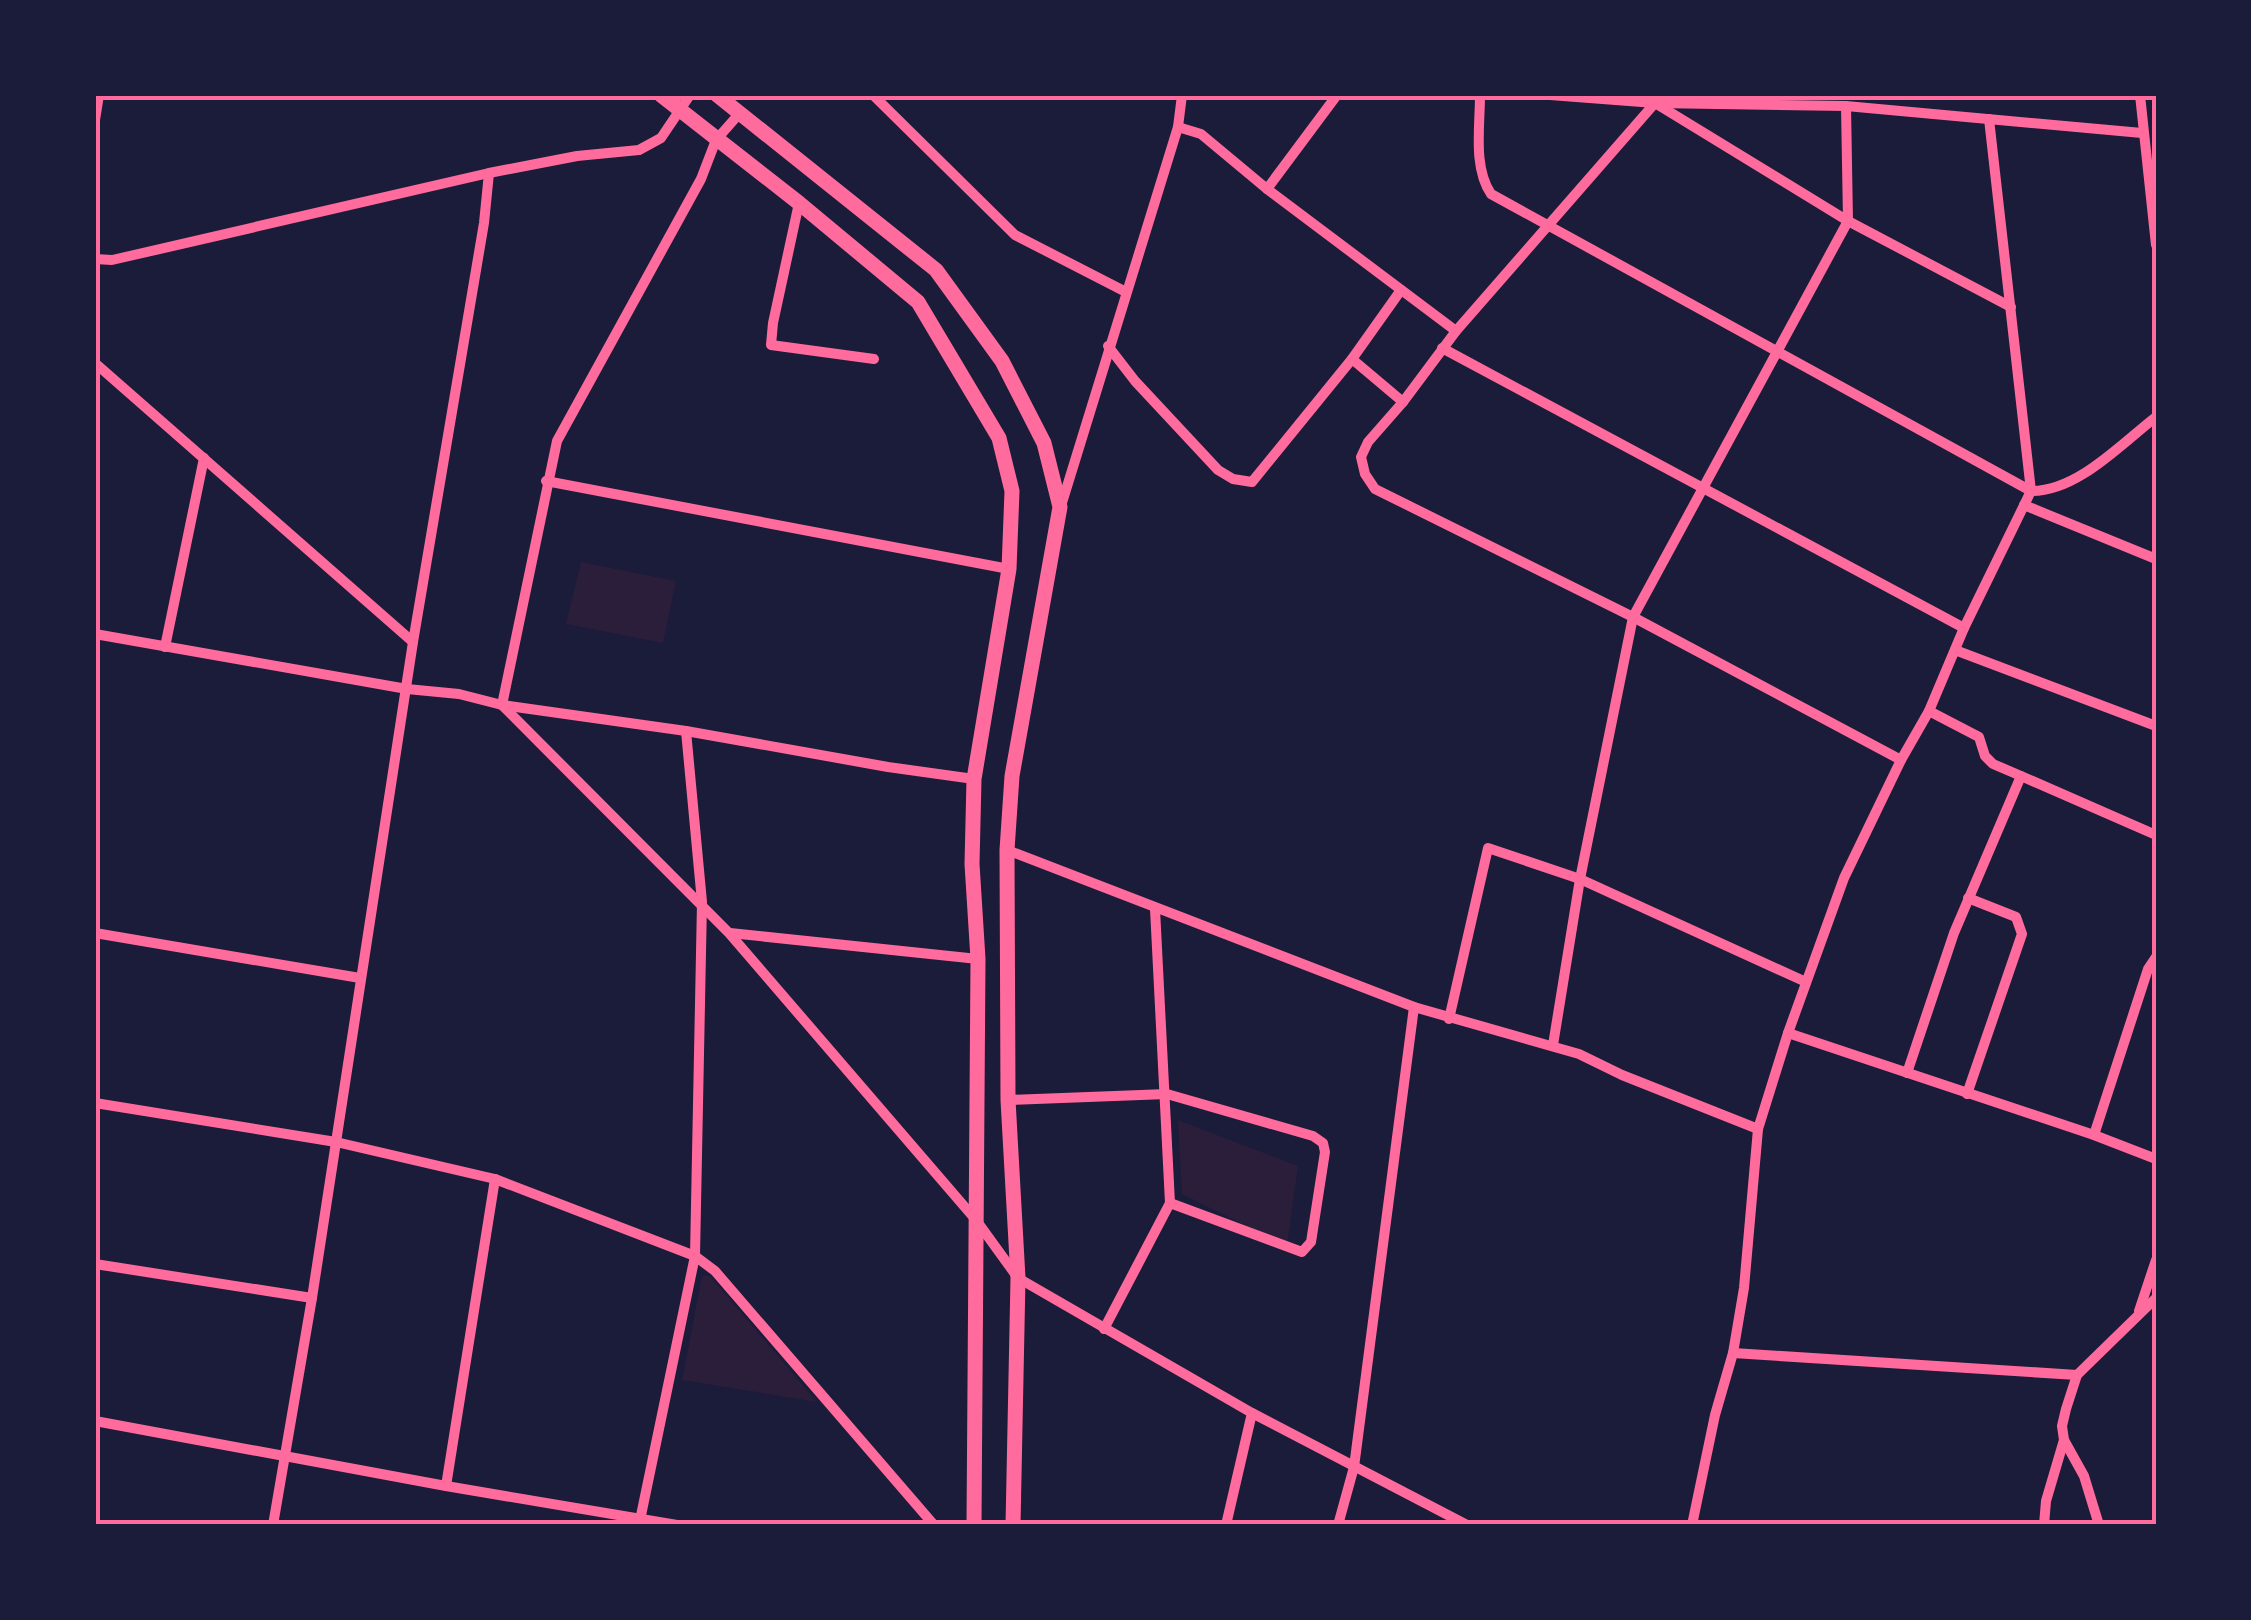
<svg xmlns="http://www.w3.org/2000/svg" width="2251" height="1620" font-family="Arial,sans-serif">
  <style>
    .green { fill: #2a1e3b }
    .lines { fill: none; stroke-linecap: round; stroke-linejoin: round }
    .minor { stroke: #ff6b9d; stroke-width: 10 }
    .secondary { stroke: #ff6b9d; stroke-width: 15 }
    .neatline { fill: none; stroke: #ff6b9d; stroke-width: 4 }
  </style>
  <rect width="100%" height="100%" fill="#1b1b3a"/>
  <g class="green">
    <path d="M581 562 676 581 663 643 566 624Z"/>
    <path d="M1178 1120 1298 1166 1287 1246 1182 1194Z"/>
    <path d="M702 1276H710L817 1402 682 1380Z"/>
  </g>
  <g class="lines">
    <g class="minor">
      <path d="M873 95 1015 235 1126 292"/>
      <path d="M1480 95C1480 127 1473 167 1491 194L2031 491C2077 492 2122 443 2156 417"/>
      <path d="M1550 95 1655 103 1848 221 2011 307"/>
      <path d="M2140 95 2156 245"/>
      <path d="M739 114 716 140 701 179 557 441 502 705 729 933 976 1220 1018 1278 1252 1413 1467 1525"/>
      <path d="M95 120 99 95"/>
      <path d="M1178 127 1201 134 1267 189 1456 331"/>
      <path d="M1267 189 1337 95"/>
      <path d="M799 203 773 323 771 345 874 359"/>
      <path d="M95 259 112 260 489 173 577 156 639 150 661 138 690 95"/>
      <path d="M1108 346 1135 381 1218 470 1233 479 1252 482 1352 359 1401 290"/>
      <path d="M1442 348 1964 628"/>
      <path d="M1352 359 1403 402"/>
      <path d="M95 363 413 642"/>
      <path d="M546 481 1009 569"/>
      <path d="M2024 505 2156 559"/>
      <path d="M1061 506 1178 127 1182 95"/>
      <path d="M95 634 407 689 459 694 502 705 686 731 888 767 974 779"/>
      <path d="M165 647 204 458"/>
      <path d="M1955 650 2156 726"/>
      <path d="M1901 760 1633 617 1375 489 1365 474 1361 457 1368 442 1403 402 1456 331 1655 103 1846 106 2142 133"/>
      <path d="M2021 776 2156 835"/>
      <path d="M1007 850 1414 1007 1579 1054 1622 1075 1758 1129"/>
      <path d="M95 933 360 978"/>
      <path d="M730 933 978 959"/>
      <path d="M1449 1019 1488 848 1580 879 1806 982"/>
      <path d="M1788 1033 2094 1135 2156 1159"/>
      <path d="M1553 1045 1580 879 1633 617 1848 221 1846 106"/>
      <path d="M1907 1073 1954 933 2021 776 1993 764 1985 756 1979 737 1929 711"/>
      <path d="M1967 1094 2022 934 2016 917 1968 898"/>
      <path d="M1008 1100 1167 1094 1313 1136 1323 1143 1325 1152 1311 1242 1302 1252 1170 1203"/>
      <path d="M95 1103 336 1142 495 1179 695 1256 715 1271 934 1525"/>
      <path d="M2094 1135 2148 969 2156 957"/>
      <path d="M95 1264 312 1298"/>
      <path d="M2139 1311 2156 1260"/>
      <path d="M1104 1329 1170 1203 1155 909"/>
      <path d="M1733 1353 2077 1375"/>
      <path d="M95 1421 446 1486 677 1525"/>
      <path d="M446 1486 495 1179"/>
      <path d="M273 1525 312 1298 413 642 484 223 489 173"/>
      <path d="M639 1525 695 1256 702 902 686 731"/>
      <path d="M1226 1525 1252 1413"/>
      <path d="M1338 1525 1354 1467 1414 1007"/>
      <path d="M1692 1525 1715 1415 1733 1353 1744 1288 1758 1129 1788 1033 1844 878 1901 760 1929 711 1964 628 2031 491 1989 119"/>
      <path d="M2044 1525 2046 1501 2064 1440"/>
      <path d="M2099 1525 2084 1476 2064 1440 2062 1426 2066 1409 2077 1375 2156 1298"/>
    </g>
    <g class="secondary">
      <path d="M661 95 799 203 918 302 999 438 1012 491 1009 569 974 779 972 864 978 959 974 1525"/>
      <path d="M717 95 936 270 1002 361 1044 443 1060 507 1012 776 1007 850 1008 1100 1018 1278 1013 1525"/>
    </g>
  </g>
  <rect width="2251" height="1620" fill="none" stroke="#1b1b3a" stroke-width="195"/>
  <rect x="98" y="98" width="2056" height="1424" class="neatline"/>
</svg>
